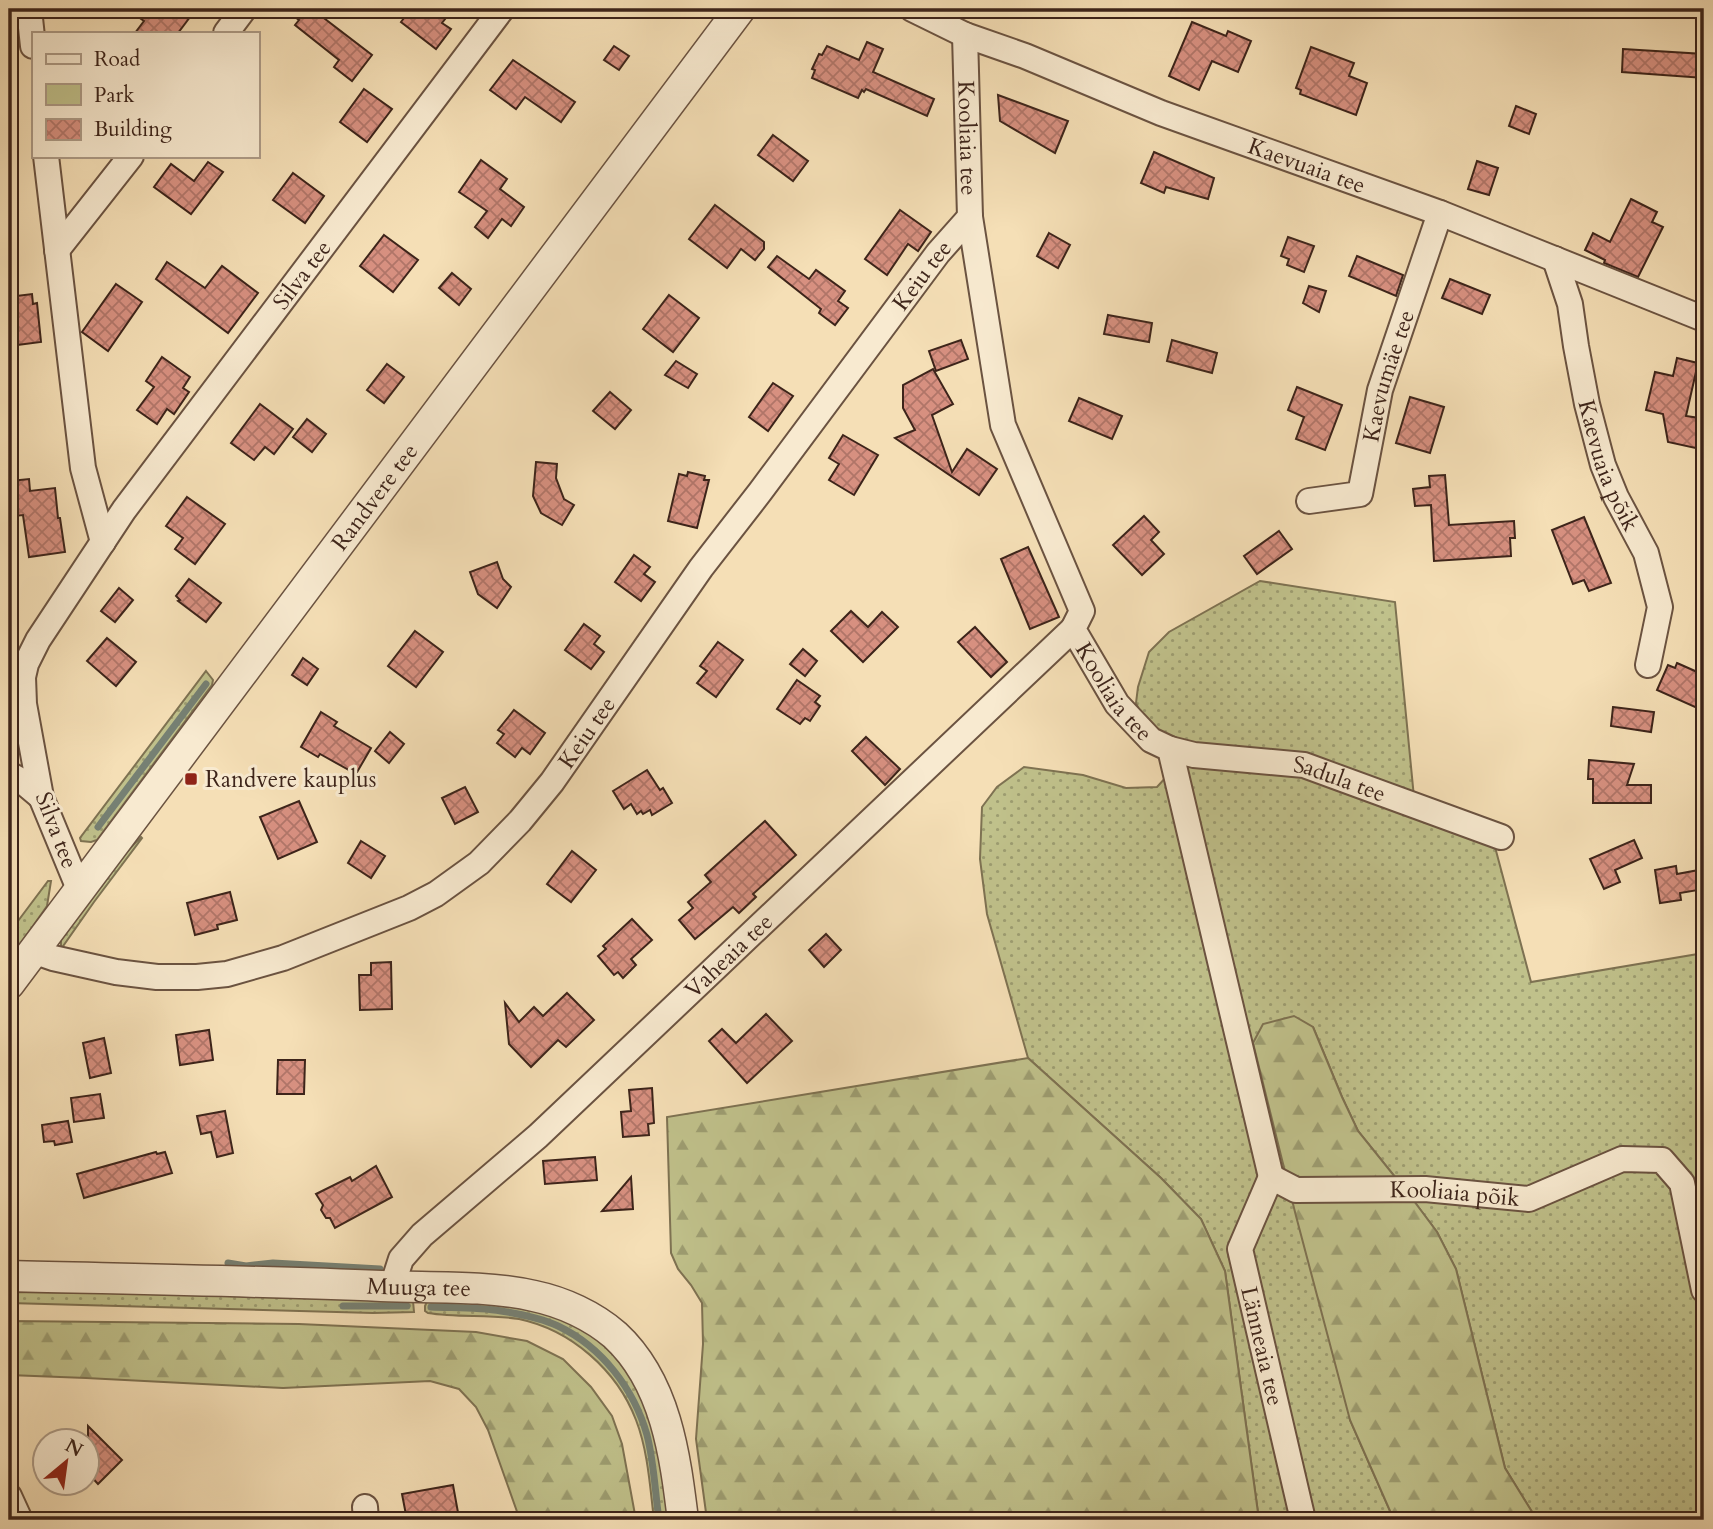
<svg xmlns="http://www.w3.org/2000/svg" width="1713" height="1529" font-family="Cardo,serif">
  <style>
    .green { fill: url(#green-dots); stroke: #7e7252; stroke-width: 2 }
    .forest { fill: url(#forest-firs); stroke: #7e7252; stroke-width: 2 }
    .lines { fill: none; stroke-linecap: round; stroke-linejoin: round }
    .stream { stroke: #768073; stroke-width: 7 }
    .building { fill: url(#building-cross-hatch); stroke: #3d241a; stroke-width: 2 }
    .minor-casing { stroke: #6b5341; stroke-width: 28 }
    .tertiary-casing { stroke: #6b5341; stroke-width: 33 }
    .minor { stroke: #f8ead0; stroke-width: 24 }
    .tertiary { stroke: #f8ead0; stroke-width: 30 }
    .poi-dot { fill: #8f2418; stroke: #f8ead0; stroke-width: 2.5 }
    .labels { text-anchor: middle; stroke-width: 6; stroke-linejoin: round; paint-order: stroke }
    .street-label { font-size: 23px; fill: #3d241a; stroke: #f8ead0 }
    .poi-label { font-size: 23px; fill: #3d241a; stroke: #f8ead0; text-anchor: start }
  </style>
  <defs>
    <pattern id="green-dots" width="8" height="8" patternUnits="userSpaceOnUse" patternTransform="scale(1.75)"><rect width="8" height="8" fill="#c0c18b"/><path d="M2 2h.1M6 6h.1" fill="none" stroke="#9d9d71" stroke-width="1.8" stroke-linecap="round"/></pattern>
    <pattern id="forest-firs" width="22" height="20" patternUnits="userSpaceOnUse" patternTransform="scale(1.75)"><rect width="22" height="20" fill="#c0c18b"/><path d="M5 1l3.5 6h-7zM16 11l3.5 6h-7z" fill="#9d9d71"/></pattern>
    <pattern id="building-cross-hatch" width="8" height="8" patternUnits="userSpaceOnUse" patternTransform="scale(1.75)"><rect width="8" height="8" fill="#d79080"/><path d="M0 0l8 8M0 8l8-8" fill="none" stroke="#b07568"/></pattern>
  </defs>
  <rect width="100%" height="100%" fill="#f5dfb6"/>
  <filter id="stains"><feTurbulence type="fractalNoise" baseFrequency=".00286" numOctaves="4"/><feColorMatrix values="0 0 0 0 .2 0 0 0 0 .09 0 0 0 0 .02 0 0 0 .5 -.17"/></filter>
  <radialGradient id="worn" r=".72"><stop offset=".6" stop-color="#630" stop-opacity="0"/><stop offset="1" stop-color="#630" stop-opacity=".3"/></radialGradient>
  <g class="green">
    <path d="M1260 581 1395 602 1416 818 1495 847 1531 982 1704 953V1503L1695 1516V1520H1537L1505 1468 1456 1269 1437 1232 1408 1193 1358 1131 1342 1097 1313 1027 1350 1420 1394 1520H1259L1225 1271 1201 1219 1161 1178 1028 1058 987 914 980 859 982 807 997 787 1024 767 1083 775 1126 788 1157 787 1168 775 1136 703 1138 687 1149 652 1169 632Z"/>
    <path d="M206 671 213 680 212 685 97 840 91 842 81 841 80 838Z"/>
    <path d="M141 837 142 838 94 902 61 949V939L112 867Z"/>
    <path d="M48 881H51L47 906 9 960V933Z"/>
    <path d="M9 1292 111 1293 413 1301 414 1312 373 1313 9 1303Z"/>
    <path d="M428 1299C448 1300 468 1302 487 1303 498 1304 509 1304 520 1306 591 1320 633 1361 654 1430 662 1458 666 1492 671 1520H654C650 1487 648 1451 636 1420 617 1370 571 1330 519 1319 489 1314 458 1318 428 1313L425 1311V1306Z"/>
  </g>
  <g class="forest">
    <path d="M1294 1016 1313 1027 1342 1097 1358 1131 1408 1193 1437 1232 1456 1269 1505 1468 1537 1520H1394L1350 1420 1296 1216 1253 1043 1263 1024Z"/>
    <path d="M1028 1058 1161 1178 1201 1219 1225 1271 1259 1520H707L696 1439 703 1344 702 1303 691 1285 678 1269 671 1253 667 1117Z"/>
    <path d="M9 1321 299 1324 476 1332 527 1341 563 1359 591 1387 612 1416 622 1444 636 1520H520L488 1430 476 1407 459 1389 430 1381 283 1388 86 1378 9 1375Z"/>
  </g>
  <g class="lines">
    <g class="stream">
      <path d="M98 827 206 684"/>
      <path d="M228 1263 246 1266 273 1263 380 1269"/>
      <path d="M343 1306H407"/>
      <path d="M431 1307C455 1308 478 1307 501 1311 520 1314 541 1318 558 1326 602 1347 634 1389 647 1435 654 1462 655 1492 659 1520"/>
    </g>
  </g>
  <g class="building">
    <path d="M127 9H196L178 33H135L144 21Z"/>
    <path d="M284 9H312L372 55 352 81 334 67 339 60 295 25 299 20Z"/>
    <path d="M411 9H453L442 23 451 29 436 49 401 22Z"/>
    <path d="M1192 22 1226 36 1228 31 1251 41 1238 72 1212 61 1199 90 1169 76Z"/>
    <path d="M867 42 883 49 873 72 934 99 927 116 866 89 864 92 862 90 858 98 812 78 815 70 812 69 819 54 822 55 827 46 859 60Z"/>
    <path d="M614 46 629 56 619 70 604 60Z"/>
    <path d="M1311 47 1354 63 1349 76 1367 83 1356 115 1300 94 1301 90 1296 88Z"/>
    <path d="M1623 49 1704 54V78L1622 72Z"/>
    <path d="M513 60 575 102 561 122 525 97 516 109 490 90Z"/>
    <path d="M364 89 392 109 367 142 340 122Z"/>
    <path d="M998 95 1068 121 1055 153 1000 121Z"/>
    <path d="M1516 106 1536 114 1529 134 1509 126Z"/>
    <path d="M773 135 808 161 793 181 758 155Z"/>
    <path d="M1154 152 1214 178 1208 199 1166 187 1164 193 1141 183Z"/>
    <path d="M481 160 507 179 500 189 524 207 511 226 502 219 488 238 475 227 487 211 459 192Z"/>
    <path d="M1477 161 1498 168 1489 195 1468 189Z"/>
    <path d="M208 162 223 172 191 214 154 187 171 164 194 181Z"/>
    <path d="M293 173 324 196 305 223 273 200Z"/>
    <path d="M1631 199 1657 212 1652 222 1663 227 1638 277 1604 263 1605 260 1585 250 1593 233 1610 242Z"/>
    <path d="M715 205 764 242V249L755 260 741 249 727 268 689 239Z"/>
    <path d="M900 210 931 232 918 251 908 244 887 275 865 259Z"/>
    <path d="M1049 233 1070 245 1058 268 1037 256Z"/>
    <path d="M384 235 418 260 393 292 360 266Z"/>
    <path d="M1288 237 1314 246 1304 272 1287 265 1289 259 1281 256Z"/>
    <path d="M777 256 809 279 816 270 845 291 838 301 848 308 835 325 819 313 821 309 768 267Z"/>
    <path d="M1357 256 1403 275 1396 296 1349 276Z"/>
    <path d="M167 262 205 288 222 266 258 293 228 333 156 279Z"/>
    <path d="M452 273 471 289 459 305 439 288Z"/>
    <path d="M1450 279 1490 295 1482 314 1442 298Z"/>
    <path d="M116 284 142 302 108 351 82 332Z"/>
    <path d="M1309 286 1326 291 1319 312 1303 303Z"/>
    <path d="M32 294 33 304 37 303 41 342 9 346V297Z"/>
    <path d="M669 295 699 318 673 352 643 329Z"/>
    <path d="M1108 315 1152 323 1149 342 1104 334Z"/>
    <path d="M961 340 968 359 936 371 929 351Z"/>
    <path d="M1172 340 1217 353 1212 373 1167 361Z"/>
    <path d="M162 357 190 377 183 388 189 392 174 414 167 409 157 424 137 410 154 387 146 381Z"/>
    <path d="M1677 358 1698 363 1686 416 1699 418 1704 438V440L1698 442 1700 449 1668 442 1663 414 1646 410 1655 372 1673 376Z"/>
    <path d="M676 361 697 374 688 388 665 375Z"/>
    <path d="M387 364 404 377 384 403 367 390Z"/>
    <path d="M933 369 953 404 932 415 952 472 967 449 997 469 979 495 895 438 915 430 903 408V385Z"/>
    <path d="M773 383 793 396 768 431 749 417Z"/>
    <path d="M1297 387 1342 405 1325 450 1296 439 1304 417 1288 410Z"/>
    <path d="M610 392 631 410 615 429 593 411Z"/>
    <path d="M1410 397 1444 407 1430 453 1396 443Z"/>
    <path d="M1079 398 1122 416 1112 439 1069 421Z"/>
    <path d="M260 404 293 429 274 454 265 447 254 460 231 443Z"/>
    <path d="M307 419 326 434 312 452 293 437Z"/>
    <path d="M843 435 878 455 854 495 829 480 839 464 829 458Z"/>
    <path d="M536 462 557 464 556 478 564 499 574 505 562 525 541 513 533 496Z"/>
    <path d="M688 472 705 476 704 480H709L697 528 668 521 679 474 687 476Z"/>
    <path d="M1445 475 1449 525 1514 521 1515 538H1510L1511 556 1434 561 1431 505 1415 506 1413 489 1430 487 1429 476Z"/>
    <path d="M29 479 30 491 55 488 58 518H60L65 552 29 557 23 515 15 516 11 481Z"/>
    <path d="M187 497 225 524 195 564 175 549 183 538 166 526Z"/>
    <path d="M1144 516 1159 532 1151 540 1164 554 1142 575 1113 545Z"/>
    <path d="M1584 517 1611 583 1589 591 1584 580 1573 584 1552 530Z"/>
    <path d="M1279 531 1292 549 1257 574 1244 556Z"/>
    <path d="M1028 547 1059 617 1030 629 1001 559Z"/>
    <path d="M634 555 650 567 644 574 655 582 641 601 615 582Z"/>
    <path d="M497 562 503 579 511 587 497 608 478 594 470 572Z"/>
    <path d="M189 579 221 603 206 622 178 601 180 600 176 596Z"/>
    <path d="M119 588 133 600 115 622 101 611Z"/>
    <path d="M851 611 868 627 882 612 898 627 863 662 831 631Z"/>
    <path d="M584 624 600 636 594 644 604 652 591 669 565 650Z"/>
    <path d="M975 627 1007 662 991 677 958 642Z"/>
    <path d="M415 631 443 652 416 687 388 666Z"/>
    <path d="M107 638 136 662 116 686 87 661Z"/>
    <path d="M718 642 743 660 716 697 697 683 707 671 700 666Z"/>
    <path d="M803 649 817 661 805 676 790 664Z"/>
    <path d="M303 658 318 669 307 685 292 675Z"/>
    <path d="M1677 663 1704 675V711L1657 690 1668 665 1675 668Z"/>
    <path d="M797 680 820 696 815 702 820 706 810 721 805 718 800 724 777 709Z"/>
    <path d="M1613 707 1654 712 1651 732 1611 726Z"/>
    <path d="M514 710 545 733 530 754 522 748 515 757 497 743 504 734 498 730Z"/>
    <path d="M321 712 337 722 334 726 371 748 356 774 320 754 318 757 301 747Z"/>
    <path d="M390 732 404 744 389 763 375 751Z"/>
    <path d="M866 737 900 769 885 785 852 751Z"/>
    <path d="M1589 760 1634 764 1627 785H1651V803H1593V779H1588Z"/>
    <path d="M647 770 660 790 663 788 672 803 652 815 650 810 643 814 641 811 637 814 631 804 624 809 613 791Z"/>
    <path d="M465 787 478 812 455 824 442 798Z"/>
    <path d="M299 801 317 842 278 859 260 817Z"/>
    <path d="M765 821 796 855 753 894 756 897 739 913 733 907 695 939 679 920 693 908 688 902 711 882 705 875Z"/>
    <path d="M1634 840 1642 858 1615 870 1620 882 1604 889 1590 859Z"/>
    <path d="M361 841 385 856 371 878 348 863Z"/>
    <path d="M572 851 596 870 571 902 547 884Z"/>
    <path d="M1676 866 1677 874 1704 869V889L1680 893 1681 900 1660 903 1655 870Z"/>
    <path d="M230 892 237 920 217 925 218 929 195 935 187 903Z"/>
    <path d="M632 919 652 940 631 959 636 965 623 978 618 972 614 975 598 956 606 949 603 946Z"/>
    <path d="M826 934 841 950 824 967 809 950Z"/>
    <path d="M391 962 392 1009 360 1010 359 975H371V963Z"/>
    <path d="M567 993 594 1020 566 1047 558 1040 531 1067 509 1044 505 1003 519 1022 534 1007 543 1016Z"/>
    <path d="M766 1014 792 1041 747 1083 709 1041 722 1029 736 1043Z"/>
    <path d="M209 1030 213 1060 180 1065 176 1035Z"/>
    <path d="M104 1038 111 1073 90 1078 83 1043Z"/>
    <path d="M278 1060H305L304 1094H277Z"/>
    <path d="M652 1088 654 1123 648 1124 649 1135 623 1137 621 1112 631 1111 629 1090Z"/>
    <path d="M100 1094 104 1118 74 1122 71 1098Z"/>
    <path d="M225 1111 233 1153 217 1157 211 1132 201 1134 197 1116Z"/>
    <path d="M68 1121 72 1142 55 1145 54 1141 44 1142 42 1125Z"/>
    <path d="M156 1152 157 1154 165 1152 172 1173 84 1198 77 1174Z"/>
    <path d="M595 1157 597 1180 545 1184 543 1161Z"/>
    <path d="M376 1166 392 1197 335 1228 330 1218H326L321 1210 323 1205 316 1194 350 1177 352 1181Z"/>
    <path d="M631 1177 633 1209 602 1211Z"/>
    <path d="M88 1426 122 1460 98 1484 88 1473Z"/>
    <path d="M453 1485 459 1518 447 1520H407L402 1494Z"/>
  </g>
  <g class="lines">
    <g class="minor-casing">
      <g id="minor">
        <path d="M29 9 33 46"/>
        <path id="s1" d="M912 9 965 35 1025 56 1161 113 1440 213 1704 319"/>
        <path d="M226 33 244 9"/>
        <path id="s2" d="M965 35 970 217 1003 425 1082 611 1073 629 1117 704 1151 740 1170 749 1271 1177"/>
        <path d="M46 156 83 468 103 542"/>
        <path d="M57 250 131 156"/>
        <path id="s3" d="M1555 259 1570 304 1576 346 1587 404 1603 465 1616 497 1646 553 1660 607 1648 665"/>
        <path id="s4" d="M1309 501 1360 494 1380 390 1440 213"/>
        <path id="s5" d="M1170 749 1194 755 1304 765 1501 837"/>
        <path d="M9 774 22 781 41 797"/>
        <path id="s6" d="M79 889 41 797 24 704 23 677 26 664 38 640 124 510 502 9"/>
        <path id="s7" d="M33 951 53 958 116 972 157 977H197L227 974 283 958 409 908 436 894 479 863 520 821 552 782 701 568 760 492 938 253 970 217"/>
        <path id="s8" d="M1271 1177 1296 1190 1425 1189 1529 1199 1622 1159 1662 1160 1682 1183 1704 1290"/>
        <path id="s9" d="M1271 1177 1240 1249 1303 1520"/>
        <path id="s10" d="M392 1287 401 1259 422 1235 538 1136 1073 629"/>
        <path d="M9 1496 20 1520"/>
        <path d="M365 1507 366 1520"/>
      </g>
    </g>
    <g class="tertiary-casing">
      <g id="tertiary">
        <path id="s11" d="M9 984 740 9"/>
        <path id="s12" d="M9 1276C133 1279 257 1281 381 1286 431 1288 485 1285 534 1296 563 1302 593 1316 615 1335 666 1382 675 1455 683 1520"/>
      </g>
    </g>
    <use href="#minor" class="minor"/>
    <use href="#tertiary" class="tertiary"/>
  </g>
  <rect class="poi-dot" x="184" y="772" width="14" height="14" rx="3.5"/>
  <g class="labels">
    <g class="street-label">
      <text dy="8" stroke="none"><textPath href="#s2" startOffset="103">Kooliaia tee</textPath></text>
      <text dy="8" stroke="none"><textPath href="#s1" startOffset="425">Kaevuaia tee</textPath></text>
      <text dy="8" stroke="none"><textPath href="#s6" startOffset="712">Silva tee</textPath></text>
      <text dy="8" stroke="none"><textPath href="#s7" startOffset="1211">Keiu tee</textPath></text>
      <text dy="8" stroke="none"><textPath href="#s4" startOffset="173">Kaevumäe tee</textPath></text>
      <text dy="8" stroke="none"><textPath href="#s3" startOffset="214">Kaevuaia põik</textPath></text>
      <text dy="8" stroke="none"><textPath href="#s11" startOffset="609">Randvere tee</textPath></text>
      <text dy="8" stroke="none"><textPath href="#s2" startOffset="690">Kooliaia tee</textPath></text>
      <text dy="8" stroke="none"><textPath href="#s7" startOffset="644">Keiu tee</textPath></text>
      <text dy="8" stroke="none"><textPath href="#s5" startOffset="173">Sadula tee</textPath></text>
      <text transform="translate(57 830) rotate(69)" y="8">Silva tee</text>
      <text dy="8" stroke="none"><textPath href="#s10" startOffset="476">Vaheaia tee</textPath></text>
      <text dy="8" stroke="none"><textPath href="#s8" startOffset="187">Kooliaia põik</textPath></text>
      <text dy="8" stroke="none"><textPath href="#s12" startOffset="410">Muuga tee</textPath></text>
      <text dy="8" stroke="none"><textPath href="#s9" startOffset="178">Länneaia tee</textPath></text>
    </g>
    <g class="poi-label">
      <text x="205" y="787">Randvere kauplus</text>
    </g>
  </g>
  <rect width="1713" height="1529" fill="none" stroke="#f5dfb6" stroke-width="35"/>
  <rect x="10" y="10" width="1692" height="1508" fill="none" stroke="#3d241a" stroke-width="3.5"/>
  <rect x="18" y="18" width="1678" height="1494" fill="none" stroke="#3d241a" stroke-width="2"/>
  <rect x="32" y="32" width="228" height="126" fill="#f8ead0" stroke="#ad9b87" stroke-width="2"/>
  <rect x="46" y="54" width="35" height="10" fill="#f8ead0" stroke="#ad9b87" stroke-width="2"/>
  <text x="94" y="66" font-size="21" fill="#3d241a">Road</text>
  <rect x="46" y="84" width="35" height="21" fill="#c0c18b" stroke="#ad9b87" stroke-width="2"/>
  <text x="94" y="102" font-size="21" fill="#3d241a">Park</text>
  <rect x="46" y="119" width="35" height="21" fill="url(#building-cross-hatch)" stroke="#ad9b87" stroke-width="2"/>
  <text x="94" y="136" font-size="21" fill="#3d241a">Building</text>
  <g transform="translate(66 1462) rotate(29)"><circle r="33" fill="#f8ead0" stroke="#ad9b87" stroke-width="2"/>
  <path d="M0-5L12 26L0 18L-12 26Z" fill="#8f2418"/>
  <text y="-10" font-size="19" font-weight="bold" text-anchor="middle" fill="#3d241a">N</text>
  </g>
  <rect width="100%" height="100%" filter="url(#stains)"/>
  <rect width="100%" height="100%" fill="url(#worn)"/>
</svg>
